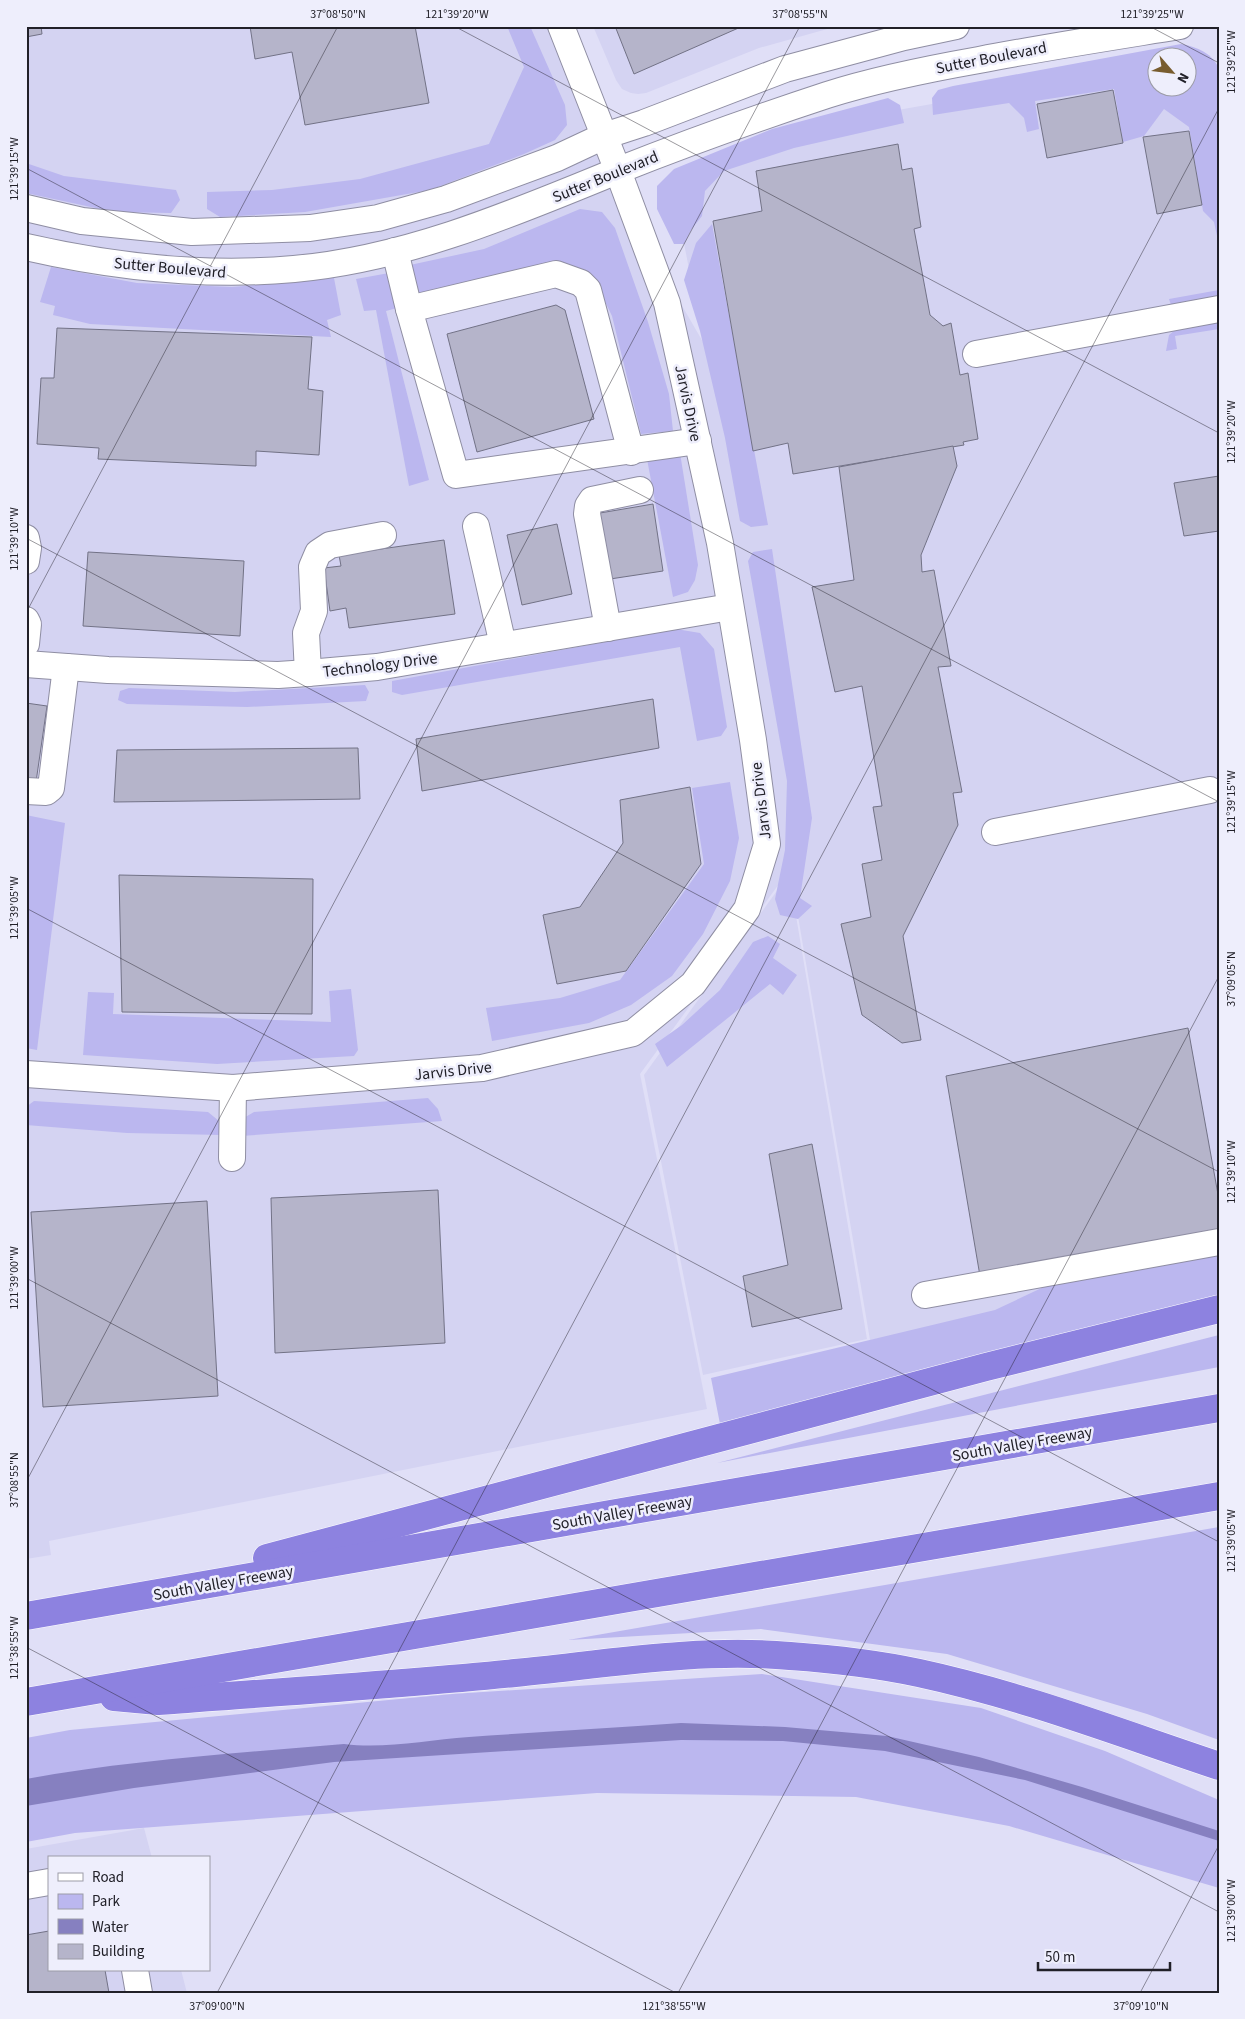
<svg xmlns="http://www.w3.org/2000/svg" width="1245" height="2019" font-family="'Source Sans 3',sans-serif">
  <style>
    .built { fill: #d4d3f2 }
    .green { fill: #bbb7ef; fill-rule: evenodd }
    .water { fill: #8680c0 }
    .building { fill: #b5b4ca; stroke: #727286 }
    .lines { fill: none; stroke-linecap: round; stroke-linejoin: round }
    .minor-casing { stroke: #8f8ea3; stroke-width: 28 }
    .highway-casing { stroke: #fff; stroke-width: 29 }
    .minor { stroke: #fff; stroke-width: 26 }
    .highway { stroke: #8d82e0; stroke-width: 28 }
    .ticks { fill: none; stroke: #212028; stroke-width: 1; stroke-opacity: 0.45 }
    .labels { text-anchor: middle; stroke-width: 5; stroke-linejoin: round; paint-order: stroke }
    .street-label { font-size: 16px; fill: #212028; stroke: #eeeefc }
    .neatline { fill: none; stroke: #212028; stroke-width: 2 }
    .ticks-label { font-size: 12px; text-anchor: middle; fill: #212028 }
  </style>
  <rect width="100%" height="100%" fill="#e0dff7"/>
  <g class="built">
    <path d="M26 26H567L614 188 703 342 673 186 864 116 1157 64 1158 88H1188V59L1210 55 1219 100V1275L870 1340 790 869 640 1074 707 1409 49 1541 51 1555 26 1559Z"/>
    <path d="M593 26H838L759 48 646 93 638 94 631 93 622 89 616 80Z"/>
    <path d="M789 874 867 1339 703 1375 644 1075Z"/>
    <path d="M144 1828 152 1858H49V1970H181L187 1993H26V1849Z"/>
  </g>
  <g class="green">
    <path d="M507 26H530L565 105 567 125 555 140 524 154 430 190 305 212 220 217 207 209V192L272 190 360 179 489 144 524 67Z"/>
    <path d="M1181 44C1198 47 1211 53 1219 68V245L1214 222 1203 211 1189 127 1164 109 1144 136 1123 142 1114 89 1035 101 1039 129 1027 132 1024 118 1009 103 933 115 932 98 938 90 953 86ZM1158 58H1188V88H1158Z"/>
    <path d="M888 98 900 105 904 123 794 148 724 171 705 191 702 216 691 230 684 244H674L657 209V186L674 169 772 129Z"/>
    <path d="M26 163 64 176 176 190 180 200 171 213 114 212 26 193Z"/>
    <path d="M580 209 602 212 615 228 648 322 669 394 673 431 641 434 612 316 594 279 426 297 414 291 410 265 484 249Z"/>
    <path d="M712 224 768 525 751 527 740 521 725 438 700 331 684 280 696 243Z"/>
    <path d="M51 267 137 283 232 287 334 278 341 315 327 320 331 337 90 324 53 315 55 306 40 302Z"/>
    <path d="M389 273 397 308 386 311 429 480 409 486 376 310 364 311 356 279Z"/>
    <path d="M1219 290V296L1171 305 1169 299Z"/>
    <path d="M1219 322V329L1175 336 1177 349 1166 351 1169 335 1175 330Z"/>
    <path d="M680 453 698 565 695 580 688 592 673 597 647 459Z"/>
    <path d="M772 549 812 818 800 898 812 906 798 919 780 915 775 899 785 850 787 781 748 561 753 552Z"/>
    <path d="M676 629 700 633 714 649 727 727 721 736 697 741 680 647 402 695 392 692V681Z"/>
    <path d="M365 685 369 692 366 701 247 707 127 704 118 700 120 691 129 688 235 692Z"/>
    <path d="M730 782 739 838 730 881 703 934 672 976 631 1005 589 1023 492 1041 486 1008 560 998 620 980 704 864 692 788Z"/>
    <path d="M26 815 65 823 37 1050 26 1048Z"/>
    <path d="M768 936 780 944 773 958 797 975 783 995 770 984 667 1067 655 1044 682 1025 720 990 753 942Z"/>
    <path d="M351 989 358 1050 354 1056 217 1064 83 1055 88 992 114 993 113 1014 331 1022 329 991Z"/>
    <path d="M428 1098 438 1109 442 1121 241 1136 242 1119 254 1112Z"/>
    <path d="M34 1101 208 1112 219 1121 222 1135 127 1133 26 1125V1107Z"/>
    <path d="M1219 1249V1297L720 1424 711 1378 995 1310 1063 1278Z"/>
    <path d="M1219 1335V1367L717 1463Z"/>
    <path d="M1219 1527V1740L1147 1714 947 1654 761 1629 568 1640Z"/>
    <path d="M762 1674 981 1708 1105 1751 1219 1800V1888L1009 1826 856 1797 597 1793 75 1833 26 1842V1738L70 1730 452 1694Z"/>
  </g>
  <path class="water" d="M681 1723 785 1727 887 1736 979 1757 1082 1787 1219 1831V1841L1025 1780 885 1751 783 1741 681 1740 334 1762 134 1788 26 1806V1779C131 1760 238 1753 344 1744 385 1749 427 1740 469 1737 540 1732 611 1728 681 1723Z"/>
  <g class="building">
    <path d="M26 26H41L42 34 26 37Z"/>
    <path d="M250 26H415L429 103 305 125 292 52 255 59Z"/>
    <path d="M615 26H743L634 74Z"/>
    <path d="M1113 90 1123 143 1047 158 1037 104Z"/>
    <path d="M1189 131 1202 205 1157 214 1143 137Z"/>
    <path d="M898 144 902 170 912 168 921 227 914 229 930 315 943 326 951 323 960 375 968 373 978 439 963 442 964 445 793 474 788 443 753 451 713 221 762 211 756 171Z"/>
    <path d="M556 305 565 310 594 419 477 452 447 334Z"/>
    <path d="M57 328 312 337 308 389 323 391 319 455 256 451V466L98 459 99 448 37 444 41 378H54Z"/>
    <path d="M953 446 957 466 921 555 922 572 934 570 951 666 938 667 962 792 953 793 958 825 903 936 921 1040 902 1043 862 1015 841 924 871 917 862 864 882 860 873 807 882 806 862 686 835 692 812 587 854 580 839 467Z"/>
    <path d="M1219 476V531L1184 536 1174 483Z"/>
    <path d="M653 504 663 571 610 579 600 513Z"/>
    <path d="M557 524 572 594 522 605 507 535Z"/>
    <path d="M444 540 455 614 349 628 346 608 330 611 324 568 341 566 339 555Z"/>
    <path d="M88 552 244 561 240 636 83 626Z"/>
    <path d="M653 699 659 748 422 791 416 739Z"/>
    <path d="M26 703 47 706 36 782 26 780Z"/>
    <path d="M358 748 360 799 114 802 117 750Z"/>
    <path d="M690 787 701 864 626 971 557 984 543 915 580 907 623 843 620 800Z"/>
    <path d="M119 875 313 879 312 1014 122 1012Z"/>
    <path d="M1188 1028 1219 1200V1231L980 1276 946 1076Z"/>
    <path d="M812 1144 842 1309 752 1327 743 1276 788 1265 769 1154Z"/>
    <path d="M438 1190 445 1343 275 1353 271 1198Z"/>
    <path d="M207 1201 218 1396 43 1407 31 1212Z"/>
    <path d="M49 1931V1970H105L109 1993H26V1935Z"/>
  </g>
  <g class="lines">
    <g class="minor-casing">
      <g id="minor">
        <path d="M26 208 82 221 192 232 310 228 378 218 446 199 557 158 604 136 644 123 785 69 904 37 956 26"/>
        <path d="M26 247C114 267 204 277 294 269 407 259 514 213 619 170 687 143 757 118 827 95 877 79 928 69 979 60 1046 47 1112 37 1180 26"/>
        <path d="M395 251 409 309 456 475 698 441"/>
        <path d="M409 309 556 274 581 283 588 290 631 452"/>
        <path d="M976 354 1219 309"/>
        <path d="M476 526 503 645"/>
        <path d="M26 538 28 548 26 561"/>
        <path d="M26 620 28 624 26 644"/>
        <path d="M608 628 587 514 588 506 592 500 640 490"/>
        <path d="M26 664 108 670 278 675 308 673 377 667 730 607"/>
        <path d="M308 673 306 633 314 611 312 567 318 553 330 545 383 535"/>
        <path d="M26 791 46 792 51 788 66 667"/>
        <path d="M995 832 1210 790"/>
        <path d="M26 1074 233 1088 482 1068 633 1033 693 984 747 909 767 844 753 740 720 543 667 303 618 171 561 26"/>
        <path d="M232 1158 233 1088"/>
        <path d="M925 1295 1219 1242"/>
        <path d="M26 1886 49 1882"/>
        <path d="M135 1970 139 1993"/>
      </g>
    </g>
    <g class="highway-casing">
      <g id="highway">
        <path d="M267 1558 986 1367 1219 1309"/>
        <path d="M26 1616 1219 1408"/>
        <path d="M114 1697 158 1701C277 1692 396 1685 515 1673 606 1664 699 1648 790 1656 833 1659 877 1664 919 1673 1021 1695 1120 1733 1219 1766"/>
        <path d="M26 1702 1219 1496"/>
      </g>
    </g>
    <use href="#minor" class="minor"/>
    <use href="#highway" class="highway"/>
  </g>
  <path class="ticks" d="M454 26 1219 433M1149 26 1219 63M26 168 1219 802M26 538 1219 1172M26 613 338 26M26 908 1219 1542M26 1278 1219 1912M26 1482 800 26M26 1647 676 1993M217 1993 1219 108M678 1993 1219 976M1140 1993 1219 1845"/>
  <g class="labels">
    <g class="street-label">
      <text transform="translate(991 57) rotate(-11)" y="6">Sutter Boulevard</text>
      <text transform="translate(605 176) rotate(-22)" y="6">Sutter Boulevard</text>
      <text transform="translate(170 267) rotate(5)" y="6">Sutter Boulevard</text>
      <text transform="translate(689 403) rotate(78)" y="6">Jarvis Drive</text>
      <text transform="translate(380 664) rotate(-7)" y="6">Technology Drive</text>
      <text transform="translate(760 801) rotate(-97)" y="6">Jarvis Drive</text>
      <text transform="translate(453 1070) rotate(-6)" y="6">Jarvis Drive</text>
      <text transform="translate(1022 1443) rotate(-10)" y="6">South Valley Freeway</text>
      <text transform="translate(622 1512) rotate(-10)" y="6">South Valley Freeway</text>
      <text transform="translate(223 1582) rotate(-10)" y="6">South Valley Freeway</text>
    </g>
  </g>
  <rect width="1245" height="2019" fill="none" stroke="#eeeefc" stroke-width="55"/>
  <rect x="48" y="1856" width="162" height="115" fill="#eeeefc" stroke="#9c9ca7"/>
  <rect x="58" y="1873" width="25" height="8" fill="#ffffff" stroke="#9c9ca7"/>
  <text x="92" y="1882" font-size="15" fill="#212028">Road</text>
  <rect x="58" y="1894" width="25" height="15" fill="#bbb7ef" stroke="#9c9ca7"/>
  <text x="92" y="1906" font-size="15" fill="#212028">Park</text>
  <rect x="58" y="1919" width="25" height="15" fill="#8680c0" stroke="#9c9ca7"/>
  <text x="92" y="1932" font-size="15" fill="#212028">Water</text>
  <rect x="58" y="1944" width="25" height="15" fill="#b5b4ca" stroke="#9c9ca7"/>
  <text x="92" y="1956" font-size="15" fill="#212028">Building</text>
  <g transform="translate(1172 72) rotate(118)"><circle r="24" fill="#eeeefc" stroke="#9c9ca7"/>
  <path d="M0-4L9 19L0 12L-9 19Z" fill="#785c2f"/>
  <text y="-8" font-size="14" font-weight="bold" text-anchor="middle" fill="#212028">N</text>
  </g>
  <path d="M1038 1962v8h132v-8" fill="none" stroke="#212028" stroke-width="2.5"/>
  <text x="1045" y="1962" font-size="15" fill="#212028" stroke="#eeeefc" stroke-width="4" paint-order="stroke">50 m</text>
  <rect x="28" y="28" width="1190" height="1964" class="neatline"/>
  <g class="ticks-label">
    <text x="338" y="18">37°08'50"N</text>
    <text x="457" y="18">121°39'20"W</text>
    <text x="800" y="18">37°08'55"N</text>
    <text x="1152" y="18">121°39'25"W</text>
    <text transform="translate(1231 62) rotate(-90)" y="4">121°39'25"W</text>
    <text transform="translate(14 169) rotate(-90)" y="4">121°39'15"W</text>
    <text transform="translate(1231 432) rotate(-90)" y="4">121°39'20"W</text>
    <text transform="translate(14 539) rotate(-90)" y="4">121°39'10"W</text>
    <text transform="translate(1231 802) rotate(-90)" y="4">121°39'15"W</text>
    <text transform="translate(14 908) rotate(-90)" y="4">121°39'05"W</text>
    <text transform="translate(1231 979) rotate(-90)" y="4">37°09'05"N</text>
    <text transform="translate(1231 1172) rotate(-90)" y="4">121°39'10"W</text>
    <text transform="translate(14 1278) rotate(-90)" y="4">121°39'00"W</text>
    <text transform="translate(14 1480) rotate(-90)" y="4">37°08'55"N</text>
    <text transform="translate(1231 1541) rotate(-90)" y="4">121°39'05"W</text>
    <text transform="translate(14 1648) rotate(-90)" y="4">121°38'55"W</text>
    <text transform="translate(1231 1911) rotate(-90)" y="4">121°39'00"W</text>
    <text x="217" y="2010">37°09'00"N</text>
    <text x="674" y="2010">121°38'55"W</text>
    <text x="1141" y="2010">37°09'10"N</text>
  </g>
</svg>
